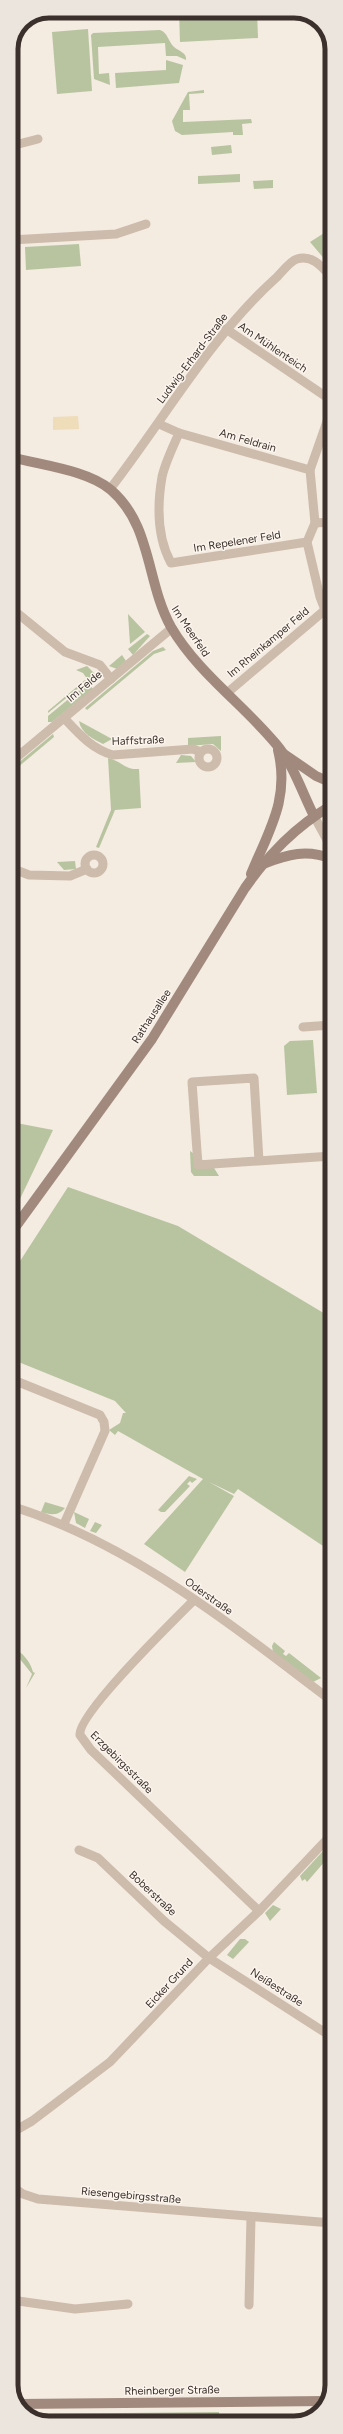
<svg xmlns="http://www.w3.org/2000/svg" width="343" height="2434" font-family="Figtree,sans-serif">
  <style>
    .green { fill: #b8c4a0 }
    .sand { fill: #efdcb8 }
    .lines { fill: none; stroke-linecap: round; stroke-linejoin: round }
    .street { stroke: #cdbbac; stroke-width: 9 }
    .secondary { stroke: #a18a7d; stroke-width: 10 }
    .labels { text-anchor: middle; stroke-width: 3; stroke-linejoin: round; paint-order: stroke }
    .street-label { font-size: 11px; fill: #3b302b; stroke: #fbf5ee }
    .rim { fill: none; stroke: #3b302b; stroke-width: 5 }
  </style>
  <rect width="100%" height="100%" fill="#f4ebe1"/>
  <g class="green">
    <path d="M179 11H257L258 38 180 42Z"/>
    <path d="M88 29 92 91 57 94 52 32Z"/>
    <path d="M160 30C168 33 168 41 174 47 179 51 187 53 186 60L177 56H166L165 43 98 47 99 74 109 73 110 85 94 79 91 35 93 33Z"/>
    <path d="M166 60 183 65 179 83 116 88 115 73 166 70Z"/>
    <path d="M204 90V93L189 94 190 110H183V122L251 119 252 123 242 124 243 135H233V132L182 135 175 131 172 121 188 92Z"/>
    <path d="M231 145 232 153 212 155 211 147Z"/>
    <path d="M240 174V182L198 184V176Z"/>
    <path d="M273 180V188L254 189 253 181Z"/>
    <path d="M332 228V268L310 242Z"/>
    <path d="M11 241H15L18 293 11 294V267L14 266Z"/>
    <path d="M79 244 81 266 26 270 25 247Z"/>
    <path d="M128 614 145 632 130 644Z"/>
    <path d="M147 634 150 636 133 655 128 649Z"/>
    <path d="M163 647 166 650 154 654 87 710 85 708 153 651Z"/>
    <path d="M122 655 126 661 117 669 109 666Z"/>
    <path d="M87 666 95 674 88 680 83 673 76 670Z"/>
    <path d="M85 680 87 681 48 713V711Z"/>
    <path d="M88 683 93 689 52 722H48V716Z"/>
    <path d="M79 721 112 739 103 744C93 739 81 733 79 721Z"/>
    <path d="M53 734 54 737 11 773V769Z"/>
    <path d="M221 736V751L213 744 188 746V738Z"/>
    <path d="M181 755 191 756 196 762 176 763Z"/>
    <path d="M108 758C122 761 124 770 139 769L141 808 115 810 99 848 96 847 111 810Z"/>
    <path d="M75 861 76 869 64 870 57 862Z"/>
    <path d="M313 1040 317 1093 287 1095 284 1046 290 1041Z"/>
    <path d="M11 1122 53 1130 19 1201 11 1208Z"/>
    <path d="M190 1151 214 1168 219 1176H194L191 1172Z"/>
    <path d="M68 1187 178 1226 332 1318V1552L238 1489 234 1494 209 1482 234 1496 185 1572 144 1544 203 1479 118 1431 115 1435 109 1430 120 1423 123 1413H126L115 1401 11 1359V1275Z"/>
    <path d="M189 1476 197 1479 192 1483 190 1481 187 1484 190 1486 165 1512H161L158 1510Z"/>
    <path d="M45 1502 65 1508C58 1516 51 1515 41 1512Z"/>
    <path d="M74 1512 89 1519 85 1528 76 1523Z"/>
    <path d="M95 1522 102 1525 96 1533 90 1531Z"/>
    <path d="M274 1642 285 1651 283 1654 286 1656 289 1653 321 1678 313 1682 273 1652 272 1646Z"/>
    <path d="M11 1648C22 1650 31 1663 33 1672L35 1673 26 1688 32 1674Z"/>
    <path d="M328 1850 332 1853 307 1882 305 1879 302 1881 300 1876 323 1851Z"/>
    <path d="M273 1905 281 1909 270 1921 265 1913Z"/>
    <path d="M240 1939H245L249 1942 233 1959 227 1955Z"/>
    <path d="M219 2412V2423H44L26 2414Z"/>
  </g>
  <path class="sand" d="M78 416 79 429 53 430V417Z"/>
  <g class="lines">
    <g class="street">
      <path d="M11 146 38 139"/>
      <path d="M11 240 116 234 146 224"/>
      <path d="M226 329 328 398"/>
      <path d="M332 397 328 398 330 413 310 470 315 523 307 542 320 597 325 610 332 619"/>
      <path d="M159 424 179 433 310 470"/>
      <path d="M179 433C173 447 165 463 162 477 157 506 157 537 171 563L307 542"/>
      <path d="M110 489C165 418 210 337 277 277 282 272 290 261 297 259 313 254 323 268 332 278"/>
      <path d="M315 523 332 522"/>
      <path d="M11 608 65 652 100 665 111 679"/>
      <path d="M227 693 325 610"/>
      <path d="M64 718C79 734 92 749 113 755L193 749 201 752"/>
      <circle cx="208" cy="758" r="9"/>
      <path d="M11 762 172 628"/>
      <path d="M314 816 332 849"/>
      <circle cx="94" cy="864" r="9"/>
      <path d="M11 868 29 875 70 876 87 869"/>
      <path d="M303 1027 332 1025"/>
      <path d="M259 1161 254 1078 192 1082 198 1165 332 1156"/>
      <path d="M11 1379 100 1415 104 1422 105 1431 64 1524"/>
      <path d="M11 1506C133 1544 232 1626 332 1701"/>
      <path d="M193 1601C175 1619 77 1715 80 1735L91 1750 259 1911"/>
      <path d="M79 1850 98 1858 164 1921 209 1958 332 2037"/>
      <path d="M11 2133 32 2121 110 2062 209 1958 259 1911 332 1834"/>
      <path d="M11 2186 23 2194 38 2199 332 2223"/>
      <path d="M11 2300 75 2309 128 2304"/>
      <path d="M249 2305 251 2217"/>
    </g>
    <g class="secondary">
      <path d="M11 457C40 465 88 470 111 490 152 525 146 582 171 627 198 673 243 704 276 744 293 764 302 792 314 816"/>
      <path d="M284 754 316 776 332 783"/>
      <path d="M263 864C288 854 307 849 332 859"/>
      <path d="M251 874C269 830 290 799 278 750"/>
      <path d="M11 1233 152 1039 245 888C269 854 295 827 332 805"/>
      <path d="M18 2404 326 2401"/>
    </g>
  </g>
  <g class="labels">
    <g class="street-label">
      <text transform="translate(273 347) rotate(34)" y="4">Am Mühlenteich</text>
      <text transform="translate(192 358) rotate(-53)" y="4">Ludwig-Erhard-Straße</text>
      <text transform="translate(248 440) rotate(16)" y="4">Am Feldrain</text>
      <text transform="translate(237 541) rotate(-9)" y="4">Im Repelener Feld</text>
      <text transform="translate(191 631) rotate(56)" y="4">Im Meerfeld</text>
      <text transform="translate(268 642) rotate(-40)" y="4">Im Rheinkamper Feld</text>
      <text transform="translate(84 686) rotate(-40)" y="4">Im Felde</text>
      <text transform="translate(138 740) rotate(-2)" y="4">Haffstraße</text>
      <text transform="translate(151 1016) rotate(-57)" y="4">Rathausallee</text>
      <text transform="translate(209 1596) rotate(35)" y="4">Oderstraße</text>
      <text transform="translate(122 1762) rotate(45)" y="4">Erzgebirgsstraße</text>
      <text transform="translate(153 1893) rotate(43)" y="4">Boberstraße</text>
      <text transform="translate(169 1983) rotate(-47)" y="4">Eicker Grund</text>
      <text transform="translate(277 1987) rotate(33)" y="4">Neißestraße</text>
      <text transform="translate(131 2195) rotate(5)" y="4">Riesengebirgsstraße</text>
      <text transform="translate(172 2390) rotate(-1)" y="4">Rheinberger Straße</text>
    </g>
  </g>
  <path d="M0 0H343V2434H0ZM49 18H294A31 31 0 0 1 325 49V2385A31 31 0 0 1 294 2416H49A31 31 0 0 1 18 2385V49A31 31 0 0 1 49 18Z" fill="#ece5de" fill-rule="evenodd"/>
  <path class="rim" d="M49 18H294A31 31 0 0 1 325 49V2385A31 31 0 0 1 294 2416H49A31 31 0 0 1 18 2385V49A31 31 0 0 1 49 18Z"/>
</svg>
